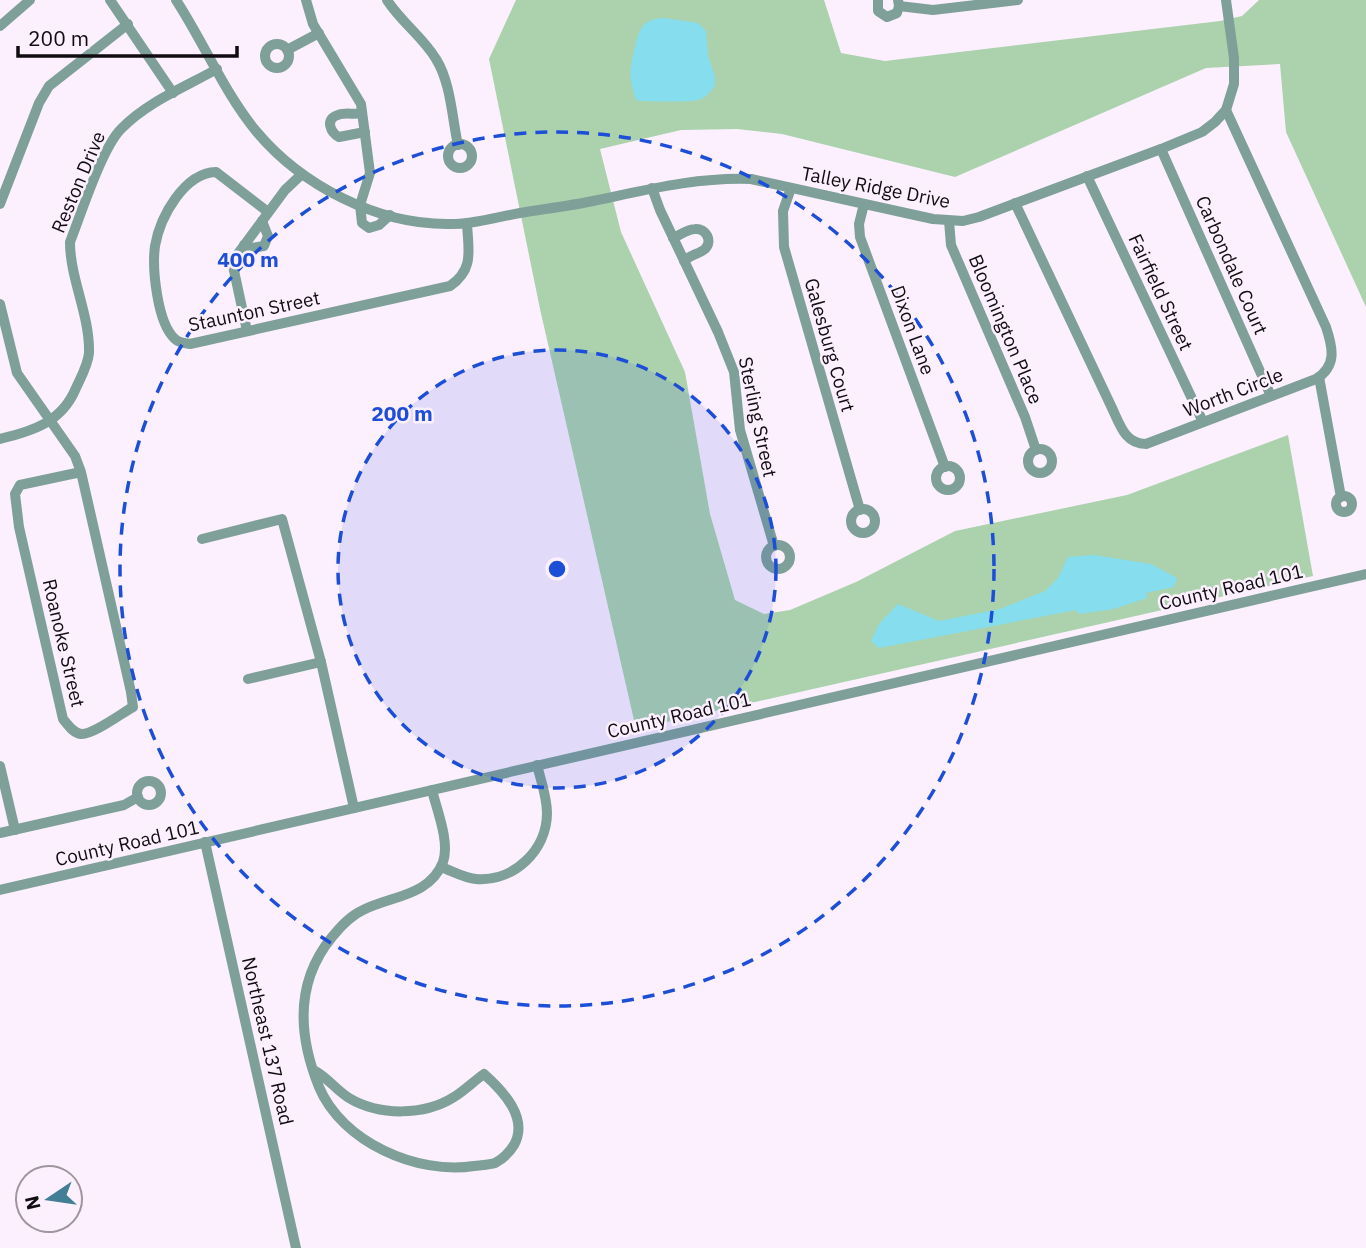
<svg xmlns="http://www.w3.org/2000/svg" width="1366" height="1248" font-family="'IBM Plex Sans',sans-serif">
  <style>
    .green { fill: #abd2ad }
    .water { fill: #86ddee }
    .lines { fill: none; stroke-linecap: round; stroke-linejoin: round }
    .minor { stroke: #7ea098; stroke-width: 10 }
    .ring { fill: none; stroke: #1d4ed8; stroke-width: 3.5; stroke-dasharray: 12 9 }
    .labels { text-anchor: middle; stroke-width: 5; stroke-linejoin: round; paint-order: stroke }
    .street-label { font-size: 19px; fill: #100c11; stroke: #fcf0fe }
    .centre { fill: #1d4ed8; stroke: #fcf0fe; stroke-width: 3.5 }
    .ring-label { font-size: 21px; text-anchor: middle; font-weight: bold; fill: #1d4ed8; stroke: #fcf0fe; stroke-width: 5; stroke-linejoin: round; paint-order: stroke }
  </style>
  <rect width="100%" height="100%" fill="#fcf0fe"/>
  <path class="green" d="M516 0H824L841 53 885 61 1220 21 1242 16 1259 0H1366V307L1286 132 1280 64 1206 68 955 177 782 134 737 129 681 130 600 149 621 232 685 372 710 514 735 600 764 614 790 610 856 582 955 531 1127 495 1288 435 1313 576 636 729 540 309 489 59Z"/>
  <g class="water">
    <path d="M664 18 698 23 706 31 708 56 715 76V86C710 92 706 98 698 100 693 102 640 102 636 100 629 77 629 74 634 51 639 30 641 19 664 18Z"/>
    <path d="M1094 555 1151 564 1177 578 1174 587 1146 593 1147 598 1114 609 1079 614 1076 610 879 648 871 641 879 624 898 604 939 621 1000 609 1045 591 1058 578 1068 557Z"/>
  </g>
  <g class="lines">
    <g class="minor">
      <path d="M110 0 173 93"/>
      <path d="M176 0C204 43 224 92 256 131 301 185 376 224 447 224 471 225 496 217 520 213 544 209 569 206 593 201 646 190 696 177 751 179L933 219 963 221 979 217 1161 149 1202 132 1215 122 1226 110 1234 84V58L1226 0"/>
      <path d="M306 0 313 24 361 104 370 173 360 205 362 223 369 228 379 225 390 215"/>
      <path d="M387 0C401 22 423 37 436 59 451 83 452 118 458 145"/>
      <path d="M878 0V11L887 17 897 13 899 6 898 0"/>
      <path d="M899 6 933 10 1018 0"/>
      <path d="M0 26 30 0"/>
      <circle cx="277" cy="56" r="12"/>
      <path d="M287 50 319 33"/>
      <path d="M362 113C354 115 345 112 338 115 324 119 331 133 339 137L365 132"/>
      <circle cx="460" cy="156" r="12"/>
      <path d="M1161 149 1271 396"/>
      <path d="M1087 176 1203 422"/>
      <path d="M652 188 660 210 718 332 734 372 740 430 774 546"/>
      <path d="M791 188 783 211 784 247 860 510"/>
      <path d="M1015 203 1112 408C1120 425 1125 444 1146 444L1316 379C1337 366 1333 348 1326 327L1226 110"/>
      <path d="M0 204 39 103 49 86 128 24"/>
      <path d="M864 204 859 224 860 237 945 467"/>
      <path d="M268 212 216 172C184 173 160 217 155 246 152 268 157 323 175 339 179 343 184 343 190 344L450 286C475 269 468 249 467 223"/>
      <path d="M949 221 951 245 1025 417 1036 450"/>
      <path d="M673 238C680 235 688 229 695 229 706 228 713 241 705 249 699 254 690 255 684 261"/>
      <path d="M244 245 251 248 264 246 268 236 262 221"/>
      <path d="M0 304 17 373 75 456 81 472 131 692 133 707C122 713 93 735 81 734 73 733 68 725 63 719L19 527 15 494 20 485 81 472"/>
      <path d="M247 331 233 266 237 255 285 190 302 174"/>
      <path d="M1319 377 1341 497"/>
      <path d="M0 439C33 431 62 422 76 388 81 377 88 365 89 353 90 315 70 279 70 242 81 214 102 148 121 129 147 102 185 87 217 69"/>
      <circle cx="1040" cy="461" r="12"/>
      <circle cx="948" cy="478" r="12"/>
      <circle cx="1344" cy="504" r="8"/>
      <circle cx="863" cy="521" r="12"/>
      <path d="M202 539 282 519 321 662 354 808"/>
      <circle cx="778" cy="557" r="12"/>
      <path d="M248 679 321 662"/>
      <path d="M0 766 15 830"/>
      <circle cx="149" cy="793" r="12"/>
      <path d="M0 833 124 805 138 797"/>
      <path d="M205 842 296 1248"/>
      <path d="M441 867C452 871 464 878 476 879 514 882 547 850 547 813 547 797 541 781 537 765"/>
      <path d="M0 890 1366 574"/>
      <path d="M315 1071C328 1078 336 1090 349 1098 379 1116 424 1116 454 1097 464 1091 474 1081 484 1074 503 1091 529 1118 514 1145 509 1153 503 1159 495 1163 489 1165 480 1165 474 1166 417 1175 342 1142 319 1087 298 1035 295 982 332 937 341 926 350 916 363 910 391 896 430 896 443 862 450 842 437 811 432 790"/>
    </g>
  </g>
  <circle cx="557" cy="569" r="219" fill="#1d4ed8" fill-opacity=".12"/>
  <g class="ring">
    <circle cx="557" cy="569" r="219"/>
    <circle cx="557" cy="569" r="437"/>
  </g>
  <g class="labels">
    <g class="street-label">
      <text transform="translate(78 182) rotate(-67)" y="7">Reston Drive</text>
      <text transform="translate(876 187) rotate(11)" y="7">Talley Ridge Drive</text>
      <text transform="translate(1232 265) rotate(66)" y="7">Carbondale Court</text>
      <text transform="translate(1161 292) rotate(65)" y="7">Fairfield Street</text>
      <text transform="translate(254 311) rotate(-12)" y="7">Staunton Street</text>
      <text transform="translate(1006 329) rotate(67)" y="7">Bloomington Place</text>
      <text transform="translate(913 330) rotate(70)" y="7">Dixon Lane</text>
      <text transform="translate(830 345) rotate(74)" y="7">Galesburg Court</text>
      <text transform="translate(1233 392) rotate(-21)" y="7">Worth Circle</text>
      <text transform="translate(758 417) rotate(78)" y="7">Sterling Street</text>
      <text transform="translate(1231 587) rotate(-13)" y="7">County Road 101</text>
      <text transform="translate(64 643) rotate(77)" y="7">Roanoke Street</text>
      <text transform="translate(679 715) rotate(-13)" y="7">County Road 101</text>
      <text transform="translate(127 843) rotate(-13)" y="7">County Road 101</text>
      <text transform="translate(268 1041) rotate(77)" y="7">Northeast 137 Road</text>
    </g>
  </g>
  <circle cx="557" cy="569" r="10" class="centre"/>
  <g class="ring-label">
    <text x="248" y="267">400 m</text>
    <text x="402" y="421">200 m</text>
  </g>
  <g transform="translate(49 1199) rotate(257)"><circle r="33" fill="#fcf0fe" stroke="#9e959f" stroke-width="2"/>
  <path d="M0-5L12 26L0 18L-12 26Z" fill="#427e95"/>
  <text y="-10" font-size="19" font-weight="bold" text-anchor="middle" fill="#100c11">N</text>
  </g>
  <path d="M18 46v10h219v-10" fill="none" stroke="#100c11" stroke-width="3.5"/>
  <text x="28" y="46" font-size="21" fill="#100c11" stroke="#fcf0fe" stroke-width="5" paint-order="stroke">200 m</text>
</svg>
